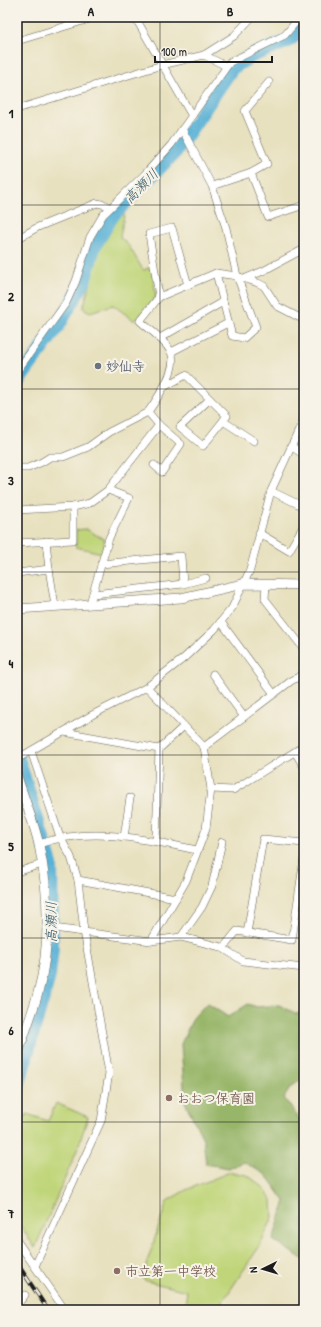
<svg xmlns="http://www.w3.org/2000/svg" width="321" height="1327" font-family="'Patrick Hand','Klee One',sans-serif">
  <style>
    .green { fill: #c0d579; stroke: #6e784a }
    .forest { fill: #98b669; stroke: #5a6942 }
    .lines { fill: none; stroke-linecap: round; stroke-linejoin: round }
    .river { stroke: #58b1d6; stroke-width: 14 }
    .minor-casing { stroke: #636155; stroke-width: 8 }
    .tertiary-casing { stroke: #636155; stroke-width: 10 }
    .minor { stroke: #fff; stroke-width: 7 }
    .tertiary { stroke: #fff; stroke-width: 9 }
    .rail-casing { stroke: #1c1c1c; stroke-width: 4 }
    .rail { stroke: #f7f3e8; stroke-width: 2.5; stroke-dasharray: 8; stroke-linecap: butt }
    .grid { fill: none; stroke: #1c1c1c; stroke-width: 1; stroke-opacity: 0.55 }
    .worship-dot { fill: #6b7280; stroke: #f7f3e8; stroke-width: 1.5 }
    .education-dot { fill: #8d6e63; stroke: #f7f3e8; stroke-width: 1.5 }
    .labels { text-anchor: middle; stroke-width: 4; stroke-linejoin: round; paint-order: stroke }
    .worship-label { font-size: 13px; font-weight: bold; fill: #5b616d; stroke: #f7f3e8; text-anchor: start }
    .education-label { font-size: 13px; font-weight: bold; fill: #785e54; stroke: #f7f3e8; text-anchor: start }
    .water-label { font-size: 14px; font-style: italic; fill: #345866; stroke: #f7f3e8 }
    .neatline { fill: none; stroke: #1c1c1c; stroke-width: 1.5 }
    .grid-label { font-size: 13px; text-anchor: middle; font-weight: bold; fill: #1c1c1c }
  </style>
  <rect width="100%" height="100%" fill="#f7f3e8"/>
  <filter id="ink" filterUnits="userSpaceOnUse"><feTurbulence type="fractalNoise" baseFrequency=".025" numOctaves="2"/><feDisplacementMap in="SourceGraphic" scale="8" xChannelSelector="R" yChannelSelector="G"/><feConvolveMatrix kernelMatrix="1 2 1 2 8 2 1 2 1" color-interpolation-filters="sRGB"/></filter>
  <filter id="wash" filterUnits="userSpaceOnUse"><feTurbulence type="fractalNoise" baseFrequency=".012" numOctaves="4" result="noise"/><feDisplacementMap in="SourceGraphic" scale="16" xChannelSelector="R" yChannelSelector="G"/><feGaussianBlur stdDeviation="0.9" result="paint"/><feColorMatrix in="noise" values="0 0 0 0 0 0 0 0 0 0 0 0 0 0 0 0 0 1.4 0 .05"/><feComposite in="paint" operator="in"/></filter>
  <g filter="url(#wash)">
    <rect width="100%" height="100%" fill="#e8e1c0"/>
    <g class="green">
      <path d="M120 208 125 211 120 237 129 246 143 270 152 267 156 297 135 321 113 305 90 312 83 308 90 284 86 282C94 255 102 230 120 208Z"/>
      <path d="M86 529 105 540 102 553 76 547V530Z"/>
      <path d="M56 1103 88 1117 77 1150 35 1248 17 1220V1131L27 1114 48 1121Z"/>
      <path d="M230 1172 247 1175 263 1187 272 1200 273 1217 259 1247 217 1310H195L185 1306 187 1291 146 1281 142 1278 167 1201 186 1190Z"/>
    </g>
    <path class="forest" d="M207 1003 228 1017 248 1004 257 1007 279 1005 297 1014 304 1011V1077L290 1088 284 1098 304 1125V1260L273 1240 285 1201 266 1175 244 1162 229 1168 206 1164 203 1139 185 1102 181 1044 193 1018Z"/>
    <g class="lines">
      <g class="river">
        <path d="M17 383 57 328 84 282 94 247 113 215 176 151 232 68 251 56 286 42 296 35 304 25"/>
        <path d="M17 755 51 864 52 947 49 976 17 1089"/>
      </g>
    </g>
  </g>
  <g filter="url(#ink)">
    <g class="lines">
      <g class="minor-casing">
        <g id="minor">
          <path d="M135 17 192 116"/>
          <path d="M17 41 96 17"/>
          <path d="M204 55 226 66"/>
          <path d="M17 109 162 65 204 55 234 36 252 17"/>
          <path d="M182 129 212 186 226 228 237 276 256 327 244 338 232 336 216 273"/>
          <path d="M251 173 268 217 304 205"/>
          <path d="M212 186 251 173 267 164 245 111 269 82"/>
          <path d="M17 239 38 227 97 203 106 205 109 208"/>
          <path d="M244 279 263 271 304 249"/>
          <path d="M159 297 149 234 172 228 188 285"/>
          <path d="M160 338 223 302"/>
          <path d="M171 352 228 323"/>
          <path d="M17 371 66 303 76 281 90 237 103 215 146 173 171 145 230 62 285 35 300 17"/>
          <path d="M164 387 186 375 210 399 180 427 203 446 227 416 210 399"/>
          <path d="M223 421 254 441"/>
          <path d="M291 446 304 455"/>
          <path d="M154 465 162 472 181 444 159 425"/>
          <path d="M17 468H28L42 462 50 457H63L88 447 109 432 148 412"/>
          <path d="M271 491 304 507"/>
          <path d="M17 510 73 507 90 503 108 490"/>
          <path d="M259 533 289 551 304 525"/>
          <path d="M46 541 49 569"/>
          <path d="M17 543 73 540V507"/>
          <path d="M101 564 181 556 183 584"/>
          <path d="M17 573 49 569 55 606"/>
          <path d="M266 584 265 599 304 649"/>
          <path d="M93 594 183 584 206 578"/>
          <path d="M90 603 109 538 129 498 108 490 159 425 148 412C157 399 179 368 171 352 164 339 150 330 140 321L159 297 216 273 237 276 258 283 264 286 277 306 304 320"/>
          <path d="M221 622 274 694"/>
          <path d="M213 674 244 717"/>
          <path d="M147 687 204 747 211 789 206 829 186 881 151 941"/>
          <path d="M64 732 159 749"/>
          <path d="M204 747 291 681 304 674"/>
          <path d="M31 751 60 837 71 857 78 880 84 931 109 1073 101 1121 35 1266"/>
          <path d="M295 752 304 767"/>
          <path d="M17 759 92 715 147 687 184 658 214 630 232 608 250 570 271 491 304 419"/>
          <path d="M211 789 233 790 304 746"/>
          <path d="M124 837 130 798"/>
          <path d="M156 841 159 749 184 726"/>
          <path d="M39 844C91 826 144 839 197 850"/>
          <path d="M17 872 42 864"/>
          <path d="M78 880 176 898"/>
          <path d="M46 927 151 941 181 937 221 947 243 961 304 968"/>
          <path d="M247 933 263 839 304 843"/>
          <path d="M181 937 202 907 212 886 222 842"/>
          <path d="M223 948 237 931 292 940 304 858"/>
          <path d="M17 1241 65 1310"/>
          <path d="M17 1305 25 1295"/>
        </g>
      </g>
      <g class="tertiary-casing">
        <g id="tertiary">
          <path d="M17 609 181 598 243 584 304 585"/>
          <path d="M17 776C24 799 34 822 39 845 49 892 51 946 38 993 32 1014 24 1035 17 1056"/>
        </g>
      </g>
      <use href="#minor" class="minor"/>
      <use href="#tertiary" class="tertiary"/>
      <g class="rail-casing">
        <path id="rail" d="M17 1263 48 1310"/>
      </g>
      <use href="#rail" class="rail"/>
    </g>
  </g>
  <path class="grid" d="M160 17V1310M17 205H304M17 389H304M17 572H304M17 755H304M17 938H304M17 1122H304"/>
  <circle class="worship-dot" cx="98" cy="366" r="4"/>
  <g class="education-dot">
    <circle cx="169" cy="1098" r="4"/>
    <circle cx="117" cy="1271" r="4"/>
  </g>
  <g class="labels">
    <g class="worship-label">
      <text x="106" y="371">妙仙寺</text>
    </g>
    <g class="education-label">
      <text x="177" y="1103">おおつ保育園</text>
      <text x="125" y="1276">市立第一中学校</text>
    </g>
    <g class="water-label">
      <text transform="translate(141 186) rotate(-45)" y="5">高瀬川</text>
      <text transform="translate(51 922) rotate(-91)" y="5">高瀬川</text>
    </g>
  </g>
  <rect width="321" height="1327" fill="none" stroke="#f7f3e8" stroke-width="44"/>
  <g transform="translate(263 1269) rotate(265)" stroke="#f7f3e8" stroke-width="3" paint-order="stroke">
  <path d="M0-3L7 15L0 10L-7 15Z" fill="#1c1c1c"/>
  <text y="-6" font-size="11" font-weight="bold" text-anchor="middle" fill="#1c1c1c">N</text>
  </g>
  <path d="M155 56v6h117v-6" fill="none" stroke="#1c1c1c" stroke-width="2"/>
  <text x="161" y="56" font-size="12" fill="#1c1c1c" stroke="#f7f3e8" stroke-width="3" paint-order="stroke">100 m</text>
  <rect x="22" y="22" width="277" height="1283" class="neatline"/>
  <g class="grid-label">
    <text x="91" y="16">A</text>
    <text x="230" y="16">B</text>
    <text x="11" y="118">1</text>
    <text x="11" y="301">2</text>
    <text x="11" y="485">3</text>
    <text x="11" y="668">4</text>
    <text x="11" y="851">5</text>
    <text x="11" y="1035">6</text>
    <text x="11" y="1218">7</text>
  </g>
</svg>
